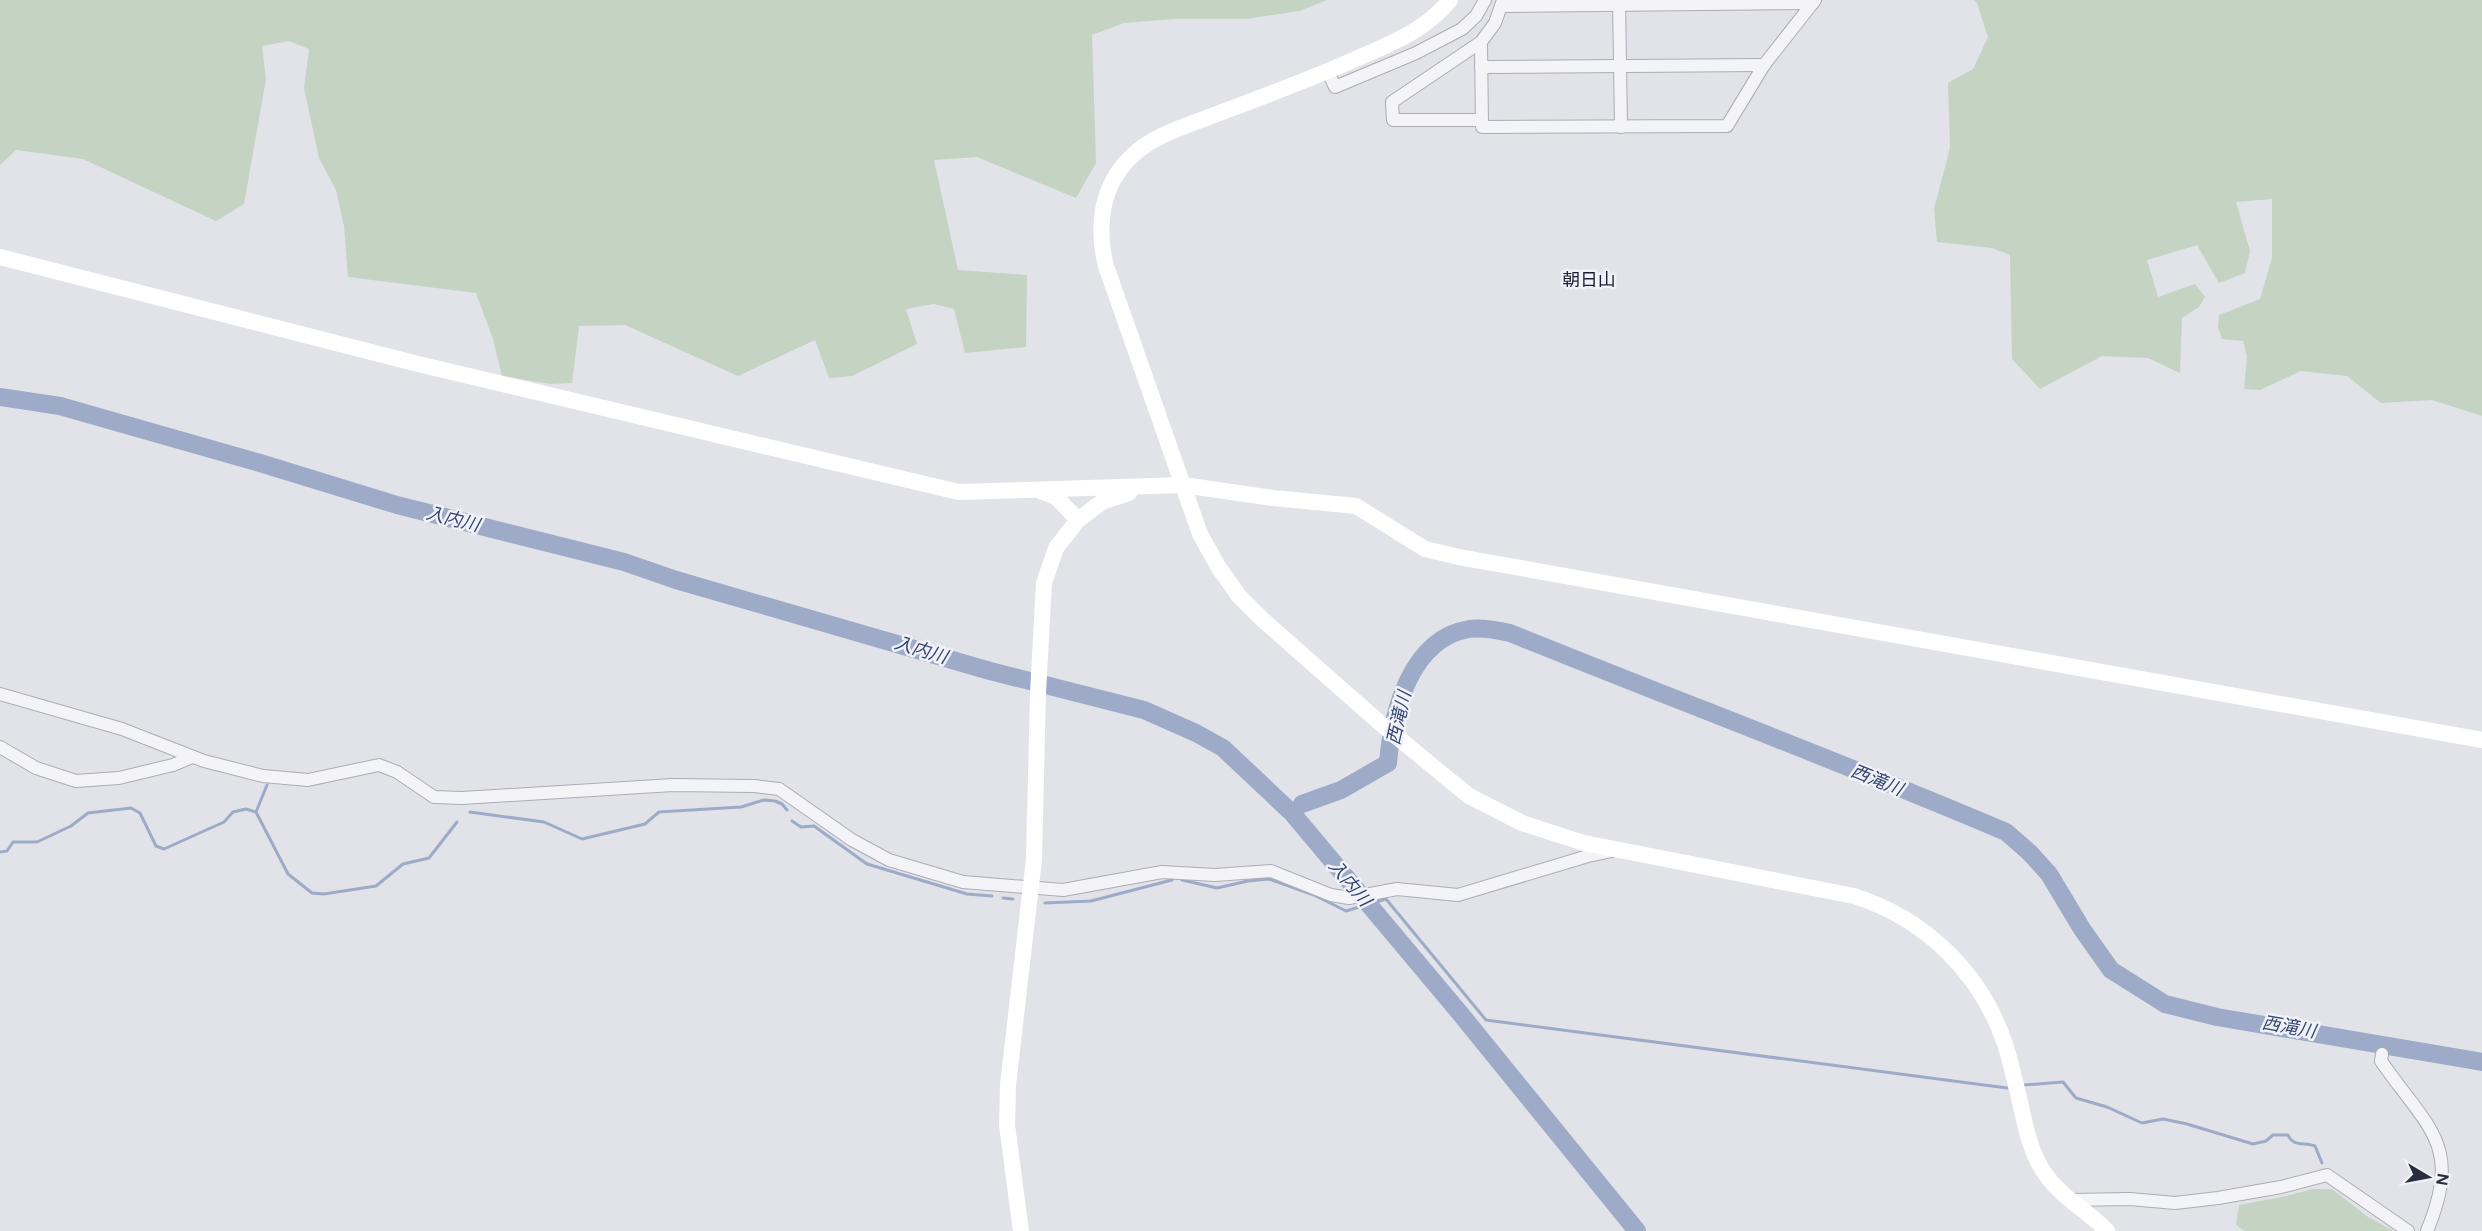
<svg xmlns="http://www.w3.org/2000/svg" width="2482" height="1231" font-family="'DM Sans','Noto Sans JP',sans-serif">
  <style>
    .green { fill: #c4d3c2 }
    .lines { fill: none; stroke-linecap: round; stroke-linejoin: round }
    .stream { stroke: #9dabc8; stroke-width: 3 }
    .river { stroke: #9dabc8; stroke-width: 18 }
    .street-casing { stroke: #aaadb6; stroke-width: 14 }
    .street { stroke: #f4f4f8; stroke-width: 12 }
    .secondary { stroke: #fff; stroke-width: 16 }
    .labels { text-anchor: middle; stroke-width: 5; stroke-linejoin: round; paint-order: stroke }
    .neighbourhood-label { font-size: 18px; fill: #1c1f31; stroke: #f0f2f7 }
    .water-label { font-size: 18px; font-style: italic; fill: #354673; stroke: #f0f2f7 }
  </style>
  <rect width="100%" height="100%" fill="#e1e3e9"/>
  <g class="green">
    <path d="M0 0H1327L1299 11 1246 19H1174L1124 23 1092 35 1096 163 1076 198 977 157 934 160 958 270 1027 275 1026 347 965 353 954 309 934 304 906 309 917 344 852 376 829 378 815 340 738 376 625 325 579 326 572 383 551 384 502 376 493 339 476 293 348 277 344 226 336 190 319 158 304 88 309 49 289 41 262 46 266 79 244 204 216 221 83 159 16 150 0 165Z"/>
    <path d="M1974 0H2482V416L2432 400 2381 403 2347 376 2301 371 2260 390 2244 389 2247 356 2243 341 2222 339 2218 327 2219 315 2260 299 2272 258V199L2236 202 2250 251 2245 273 2219 283 2197 245 2147 260 2158 297 2195 284 2205 297 2199 307 2182 318 2180 373 2148 358 2102 356 2040 389 2012 359 2010 255 1992 248 1937 242 1934 209 1950 148 1948 83 1973 69 1988 37 1977 3Z"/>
    <path d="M2313 1189H2332L2368 1217 2394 1231H2245L2236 1225 2239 1205 2282 1197Z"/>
  </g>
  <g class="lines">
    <g class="stream">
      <path d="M267 785 256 812 288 874 312 893 324 894 376 886 403 864 429 858 457 822"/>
      <path d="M470 812 544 822 582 839 645 824 659 812 741 807 764 800 775 801 782 804 787 810"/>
      <path d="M792 821 801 827 814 826 867 864 967 894 992 896"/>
      <path d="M0 852 7 851 13 842H37L71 826 88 813 131 808 140 813 156 846 164 849 224 822 233 812 246 809 256 812"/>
      <path d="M1182 880 1217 888 1248 881 1269 879 1314 895 1346 911 1386 899 1486 1020 2007 1088"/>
      <path d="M1003 898 1013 899"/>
      <path d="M1045 903 1091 901 1172 880"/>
      <path d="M2024 1085 2063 1082 2076 1098 2107 1107 2142 1123 2163 1119 2187 1124 2253 1144 2266 1141 2273 1135H2288C2293 1147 2304 1142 2315 1146L2322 1163"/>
    </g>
    <g class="river">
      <path d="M0 397 60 406 260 463 397 505 624 562 676 580 990 671 1144 710 1196 733 1223 748 1292 813 1459 1012 1637 1231"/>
      <path d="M1302 804 1341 790 1388 763C1392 713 1410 639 1469 629 1482 627 1497 630 1510 633 1675 700 1842 762 2006 832L2030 853 2049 874 2082 929 2111 970 2165 1004 2217 1017 2482 1062"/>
    </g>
    <g class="street-casing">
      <g id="street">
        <path d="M1619 0 1621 127"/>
        <path d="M1501 6 1813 3"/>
        <path d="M1481 42 1482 127 1727 126 1764 65 1815 0"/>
        <path d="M1481 67 1764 65"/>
        <path d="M1328 72 1335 87 1416 53 1462 29 1476 16 1485 0"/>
        <path d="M1480 120H1393L1392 102 1481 42 1495 23 1503 0"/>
        <path d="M0 694 122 729 204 761 263 776 308 780 379 765 397 772 434 797 462 798 673 785 754 786 779 789 852 840 889 860 963 882 1063 890 1162 872 1215 875 1271 871 1331 895 1349 898 1397 889 1458 895 1588 856 1612 851"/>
        <path d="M0 747 36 768 76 781 119 778 173 765 192 757"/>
        <path d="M2382 1054 2381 1061C2428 1129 2463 1144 2427 1231"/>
        <path d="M2069 1200 2130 1199 2175 1203 2218 1198 2281 1187 2327 1175 2408 1231"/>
      </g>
    </g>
    <use href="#street" class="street"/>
    <g class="secondary">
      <path d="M1450 0C1426 30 1392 43 1358 58 1309 80 1259 98 1209 117 1183 127 1152 136 1132 156 1101 185 1096 226 1106 266L1200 534 1219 568 1239 596 1262 619 1380 723 1469 796 1522 823 1584 843 1854 896C1926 919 1981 973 2005 1044 2010 1059 2013 1074 2017 1089 2024 1117 2028 1151 2046 1175 2062 1198 2088 1211 2107 1231"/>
      <path d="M0 257 418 364 929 485 959 492 1183 485 1273 498 1356 506 1425 549 1459 557 2482 740"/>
      <path d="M1040 491 1056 497 1078 520"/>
      <path d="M1021 1231 1007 1125 1008 1085 1034 859 1038 693 1044 583 1056 548 1078 520 1102 502 1129 493"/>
    </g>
  </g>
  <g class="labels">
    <g class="neighbourhood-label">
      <text x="1589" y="286">朝日山</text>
    </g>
    <g class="water-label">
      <text transform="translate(453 519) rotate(14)" y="6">入内川</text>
      <text transform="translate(921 650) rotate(17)" y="6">入内川</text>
      <text transform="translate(1399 718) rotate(-77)" y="6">西滝川</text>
      <text transform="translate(1877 780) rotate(22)" y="6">西滝川</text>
      <text transform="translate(1350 883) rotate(50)" y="6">入内川</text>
      <text transform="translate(2289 1027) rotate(10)" y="6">西滝川</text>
    </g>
  </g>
  <g transform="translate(2428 1177) rotate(100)" stroke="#f0f2f7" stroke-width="4.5" paint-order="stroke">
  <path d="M0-4.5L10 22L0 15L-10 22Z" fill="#2a2e40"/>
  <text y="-9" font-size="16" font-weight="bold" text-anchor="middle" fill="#2a2e40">N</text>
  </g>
</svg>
